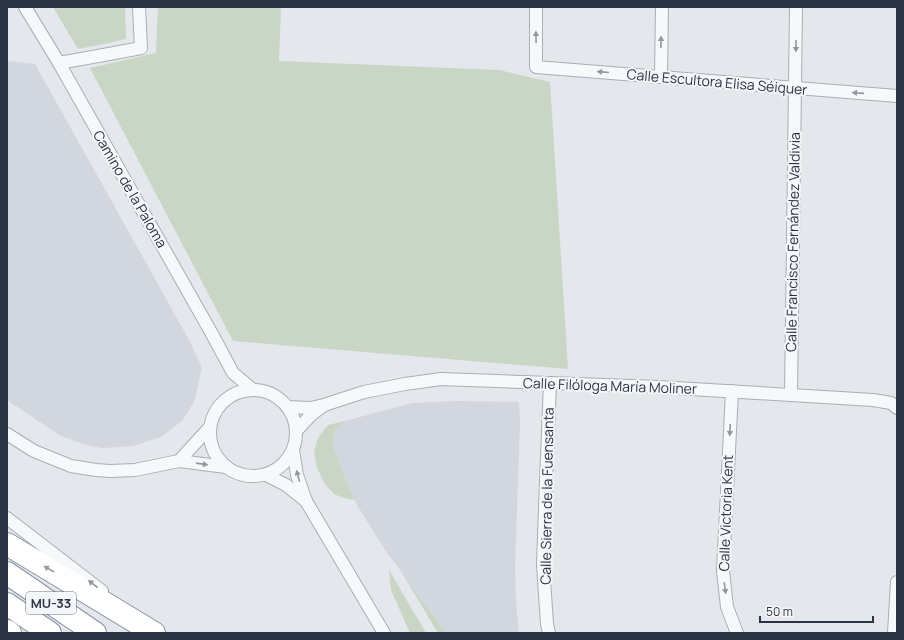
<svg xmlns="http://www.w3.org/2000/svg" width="904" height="640" font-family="Manrope,sans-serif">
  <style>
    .built { fill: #d2d6de }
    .green { fill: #c9d6c5 }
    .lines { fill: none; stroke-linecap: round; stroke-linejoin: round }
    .minor-casing { stroke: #a9aeb7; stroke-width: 14 }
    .motorway-casing { stroke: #8b94a3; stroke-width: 24 }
    .minor { stroke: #f7f8fa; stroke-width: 12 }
    .motorway { stroke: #fff; stroke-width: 22 }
    .oneway { fill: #9196a0 }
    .oneway2 { fill: #959aa2 }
    .labels { text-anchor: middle; stroke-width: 4; stroke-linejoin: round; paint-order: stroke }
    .shield { fill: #f4f6f9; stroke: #676e7b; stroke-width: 1 }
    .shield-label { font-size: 13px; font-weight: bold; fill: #2b3445 }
    .street-label { font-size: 14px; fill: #2b3445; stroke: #f4f6f9 }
  </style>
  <rect width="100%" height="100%" fill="#e4e7ec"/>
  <g class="built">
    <path d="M7 61 35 64 189 340 202 368 194 402 182 421 161 437 133 446 103 448 89 446 61 436 7 400Z"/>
    <path d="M455 401 519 402 520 423 515 567 516 602 519 633H446L386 551 378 539 354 500 333 446 335 430 345 421 412 403Z"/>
  </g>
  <g class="green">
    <path d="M53 7H125L126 39 104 44 78 49Z"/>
    <path d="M158 7H281L279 61 499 70 550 82 568 369 233 341 90 68 156 53Z"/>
    <path d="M345 421 335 430 333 446 354 500 344 498 334 494 325 484 317 468 314 452 318 438 328 425Z"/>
    <path d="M389 570 426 633H410L391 590Z"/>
    <path d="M402 573 446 633H438Z"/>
  </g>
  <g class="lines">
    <g class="minor-casing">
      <g id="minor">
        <path d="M25 7 59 63 212 334 233 373 252 389"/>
        <path d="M536 7V67L897 96"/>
        <path d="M59 63 109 54 141 48 139 7"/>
        <path d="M661 77 662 7"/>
        <circle cx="253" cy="433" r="43"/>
        <path d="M732 391 723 571 727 607 737 633"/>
        <path d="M791 395 796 7"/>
        <path d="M287 407 310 408 324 405 364 392 405 384 441 379 659 387 873 400 891 403 897 408"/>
        <path d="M297 430 311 415 323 406"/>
        <path d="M7 434 34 451 71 466 96 470 110 471 135 470 179 461 226 467"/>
        <path d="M293 450 297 475 306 501 384 633"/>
        <path d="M179 461 210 427"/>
        <path d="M266 475 286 485 306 501"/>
        <path d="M7 518 102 591"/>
        <path d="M549 633 547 624 543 565 546 481 550 383"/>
        <path d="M894 633 897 582"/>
      </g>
    </g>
    <g class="motorway-casing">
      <g id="motorway">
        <path d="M7 544 154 633"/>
        <path d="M7 573 95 633"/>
        <path d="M7 604 50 633"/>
        <path d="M7 631 10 633"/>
      </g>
    </g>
    <use href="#minor" class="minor"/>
    <use href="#motorway" class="motorway"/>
  </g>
  <defs><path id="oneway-solid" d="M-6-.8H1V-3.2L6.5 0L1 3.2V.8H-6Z"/></defs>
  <g class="oneway">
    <use href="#oneway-solid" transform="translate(536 37) rotate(-91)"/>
    <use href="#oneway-solid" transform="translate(661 42) rotate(-89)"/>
    <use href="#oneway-solid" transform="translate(796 46) rotate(91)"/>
    <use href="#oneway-solid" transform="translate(603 72) rotate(-175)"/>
    <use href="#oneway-solid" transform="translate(858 93) rotate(-176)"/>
    <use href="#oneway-solid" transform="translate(730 430) rotate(93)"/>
    <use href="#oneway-solid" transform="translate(202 464) rotate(8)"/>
    <use href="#oneway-solid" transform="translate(298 476) rotate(-105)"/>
    <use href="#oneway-solid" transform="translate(93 584) rotate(-142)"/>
    <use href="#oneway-solid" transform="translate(725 588) rotate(82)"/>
  </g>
  <use class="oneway2" href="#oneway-solid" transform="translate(49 569) rotate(-149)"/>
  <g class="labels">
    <rect class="shield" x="26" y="592" width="50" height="22" rx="3"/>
    <g class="shield-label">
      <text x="51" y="608">MU-33</text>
    </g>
    <g class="street-label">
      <text transform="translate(717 82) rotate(5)" y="5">Calle Escultora Elisa Séiquer</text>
      <text transform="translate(130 189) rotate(60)" y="5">Camino de la Paloma</text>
      <text transform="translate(793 242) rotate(-89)" y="5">Calle Francisco Fernández Valdivia</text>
      <text transform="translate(610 386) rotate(2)" y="5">Calle Filóloga María Moliner</text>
      <text transform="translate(547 496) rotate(-89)" y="5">Calle Sierra de la Fuensanta</text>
      <text transform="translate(726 513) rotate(-88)" y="5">Calle Victoria Kent</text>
    </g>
  </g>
  <rect width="904" height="640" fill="none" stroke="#2b3445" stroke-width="16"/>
  <path d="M760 616v6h113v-6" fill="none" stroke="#2b3445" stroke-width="2"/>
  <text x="766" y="616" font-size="12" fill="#2b3445" stroke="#f4f6f9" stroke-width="3" paint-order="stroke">50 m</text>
</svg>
